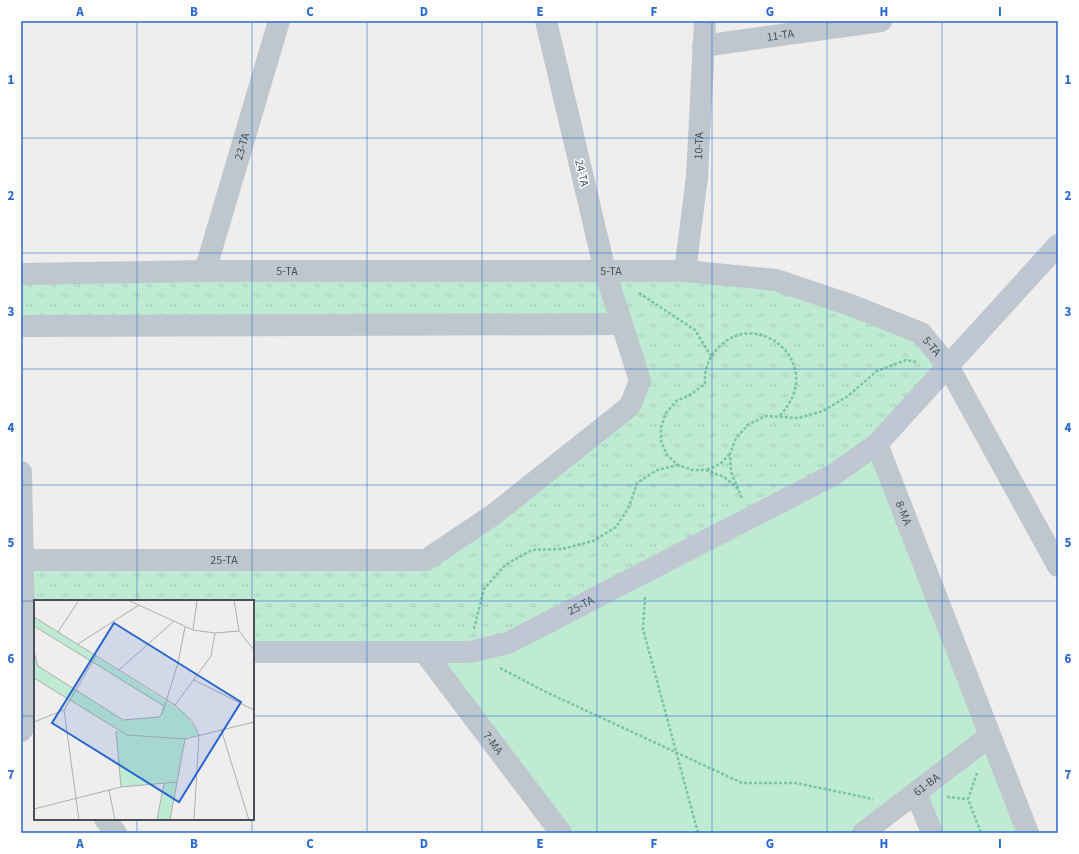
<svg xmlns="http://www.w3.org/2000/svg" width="1079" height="854" font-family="'Source Sans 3',sans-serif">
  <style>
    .grass { fill: #beebd2 }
    .park { fill: url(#park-tufts) }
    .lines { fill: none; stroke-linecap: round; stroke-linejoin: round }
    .path { stroke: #79c6a4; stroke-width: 2.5; stroke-dasharray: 3 2; stroke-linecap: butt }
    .street { stroke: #bfc7ce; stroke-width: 22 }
    .secondary { stroke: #bfc7d3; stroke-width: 22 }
    .grid { fill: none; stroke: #2768d0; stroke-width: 1; stroke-opacity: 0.55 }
    .labels { text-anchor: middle; stroke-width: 3; stroke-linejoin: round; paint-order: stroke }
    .street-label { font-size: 12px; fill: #474f59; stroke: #fff }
    .inset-road { fill: none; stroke: #acaeb2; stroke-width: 1 }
    .view { fill: #2768d0; fill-opacity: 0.15; stroke: #2768d0; stroke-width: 2 }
    .inset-edge { fill: none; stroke: #474f59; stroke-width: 2 }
    .neatline { fill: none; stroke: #2768d0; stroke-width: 1.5 }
    .grid-label { font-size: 13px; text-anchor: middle; font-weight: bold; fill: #2768d0 }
  </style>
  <defs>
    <pattern id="park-tufts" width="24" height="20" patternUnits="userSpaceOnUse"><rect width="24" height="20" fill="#beebd2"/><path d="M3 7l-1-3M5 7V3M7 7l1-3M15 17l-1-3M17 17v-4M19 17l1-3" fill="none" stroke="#a5cbb7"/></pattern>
  </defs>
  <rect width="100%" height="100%" fill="#f0eded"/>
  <path class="grass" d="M877 444 1028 833H932L916 793 863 833H561L425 653Z"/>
  <path class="park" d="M21 274 776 280 921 333 948 366 877 444 508 643 253 652V601H35V651L21 560H426L630 406 640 380 621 324 21 326Z"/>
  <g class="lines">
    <g class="path">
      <path d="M639 293 695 330 711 356"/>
      <path d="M707 470 720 464 730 454"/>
      <path d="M738 489 724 477 706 470H692L678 465 667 455 661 441V427L666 413 676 401 690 395 705 384C704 370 708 359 718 348 758 305 829 366 779 416"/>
      <path d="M742 498 731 472 730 454 736 438 749 424 766 416 798 418 823 411 848 396 877 371 906 360 916 362"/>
      <path d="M645 597 643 629 698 833"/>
      <path d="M474 629 484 589 505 565 532 550 562 549 593 541 616 527 629 507 637 483 657 470 678 465"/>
      <path d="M500 668 546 692 742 783H796L873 799"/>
      <path d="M977 773 968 799 981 833"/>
      <path d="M947 797 968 799"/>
    </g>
    <g class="street">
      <path id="s1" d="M703 46 881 21"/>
      <path id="s2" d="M205 271 279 21"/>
      <path id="s3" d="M685 271 697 177 705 21"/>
      <path id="s4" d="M21 274 205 271H685L776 280 853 306 921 333 948 366 1058 566"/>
      <path d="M21 326 621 324"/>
      <path id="s5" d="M877 444 1028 833"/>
      <path d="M21 472 26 724 21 731"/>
      <path id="s6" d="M21 560H426L493 515 630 406 640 381 605 271 546 21"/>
      <path id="s7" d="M425 653 561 833"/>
      <path d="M916 793 932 833"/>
      <path d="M105 819 116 833"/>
      <path id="s8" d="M863 833 990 736"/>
    </g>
    <g class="secondary">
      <path d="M21 650 35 651"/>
      <path id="s9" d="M253 652H470L508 643 833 475 877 444 1058 245"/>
    </g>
  </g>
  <path class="grid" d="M137 21V601M252 21V601M367 21V833M482 21V833M597 21V833M712 21V833M827 21V833M942 21V833M21 138H1058M21 253H1058M21 369H1058M21 485H1058M21 601H1058M21 716H35M253 716H1058M137 819V833M252 819V833"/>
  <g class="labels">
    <g class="street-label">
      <text dy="4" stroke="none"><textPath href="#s1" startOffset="78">11-ТА</textPath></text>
      <text dy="4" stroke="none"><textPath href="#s2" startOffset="130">23-ТА</textPath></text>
      <text dy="4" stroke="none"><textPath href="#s3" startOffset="126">10-ТА</textPath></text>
      <text transform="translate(582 173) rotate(77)" y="4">24-ТА</text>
      <text dy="4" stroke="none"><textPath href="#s4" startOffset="266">5-ТА</textPath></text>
      <text dy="4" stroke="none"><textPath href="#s4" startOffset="590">5-ТА</textPath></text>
      <text dy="4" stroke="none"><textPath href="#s4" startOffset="927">5-ТА</textPath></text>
      <text dy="4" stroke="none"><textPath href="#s5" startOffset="74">8-МА</textPath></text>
      <text dy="4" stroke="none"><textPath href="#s6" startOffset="203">25-ТА</textPath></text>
      <text dy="4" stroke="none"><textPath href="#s9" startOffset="338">25-ТА</textPath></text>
      <text dy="4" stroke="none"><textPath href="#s7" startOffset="113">7-МА</textPath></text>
      <text dy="4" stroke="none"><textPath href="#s8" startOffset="80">61-ВА</textPath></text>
    </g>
  </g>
  <g transform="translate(34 600)">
    <rect width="220" height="220" fill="#f0eded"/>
    <path d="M82 131 151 139 136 220H123L130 183 87 187Z" fill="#beebd2"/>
    <path d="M0 17 151 113 165 135 151 139 93 135 0 78V52L4 66 89 120 125 117 129 106 0 26Z" fill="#beebd2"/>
    <path class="inset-road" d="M94 0 159 30 181 33 205 31M200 0 205 31 220 50M0 17 141 105 158 121 165 135 160 220M0 26 130 106M159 30 163 0M24 32 45 0M44 44 105 5M0 52 4 66 89 120 125 117 128 114 144 63 151 27M85 70 140 21M0 78 93 135 151 139 220 122M160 80 220 110M141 105 177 56 181 33M30 110 45 220M0 122 30 110 62 56M187 129 215 220M82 131 87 187M75 190 81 220M0 209 87 187 143 182M123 220 130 183M136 220 151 139"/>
    <path class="view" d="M80 23 207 102 145 202 18 123Z"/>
    <rect width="220" height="220" class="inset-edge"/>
  </g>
  <rect width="1079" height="854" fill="none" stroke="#ffffff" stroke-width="44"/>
  <rect x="22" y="22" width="1035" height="810" class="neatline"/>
  <g class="grid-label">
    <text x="80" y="16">A</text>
    <text x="194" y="16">B</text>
    <text x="310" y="16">C</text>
    <text x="424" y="16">D</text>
    <text x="540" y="16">E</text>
    <text x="654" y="16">F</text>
    <text x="770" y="16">G</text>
    <text x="884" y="16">H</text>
    <text x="1000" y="16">I</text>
    <text x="11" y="84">1</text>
    <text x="1068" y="84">1</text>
    <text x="11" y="200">2</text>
    <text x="1068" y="200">2</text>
    <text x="11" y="316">3</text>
    <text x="1068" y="316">3</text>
    <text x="11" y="432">4</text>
    <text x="1068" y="432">4</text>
    <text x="11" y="547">5</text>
    <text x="1068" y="547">5</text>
    <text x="11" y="663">6</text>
    <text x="1068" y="663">6</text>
    <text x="11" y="779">7</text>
    <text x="1068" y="779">7</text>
    <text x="80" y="848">A</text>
    <text x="194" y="848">B</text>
    <text x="310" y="848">C</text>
    <text x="424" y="848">D</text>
    <text x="540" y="848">E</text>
    <text x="654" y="848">F</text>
    <text x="770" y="848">G</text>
    <text x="884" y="848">H</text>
    <text x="1000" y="848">I</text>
  </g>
</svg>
